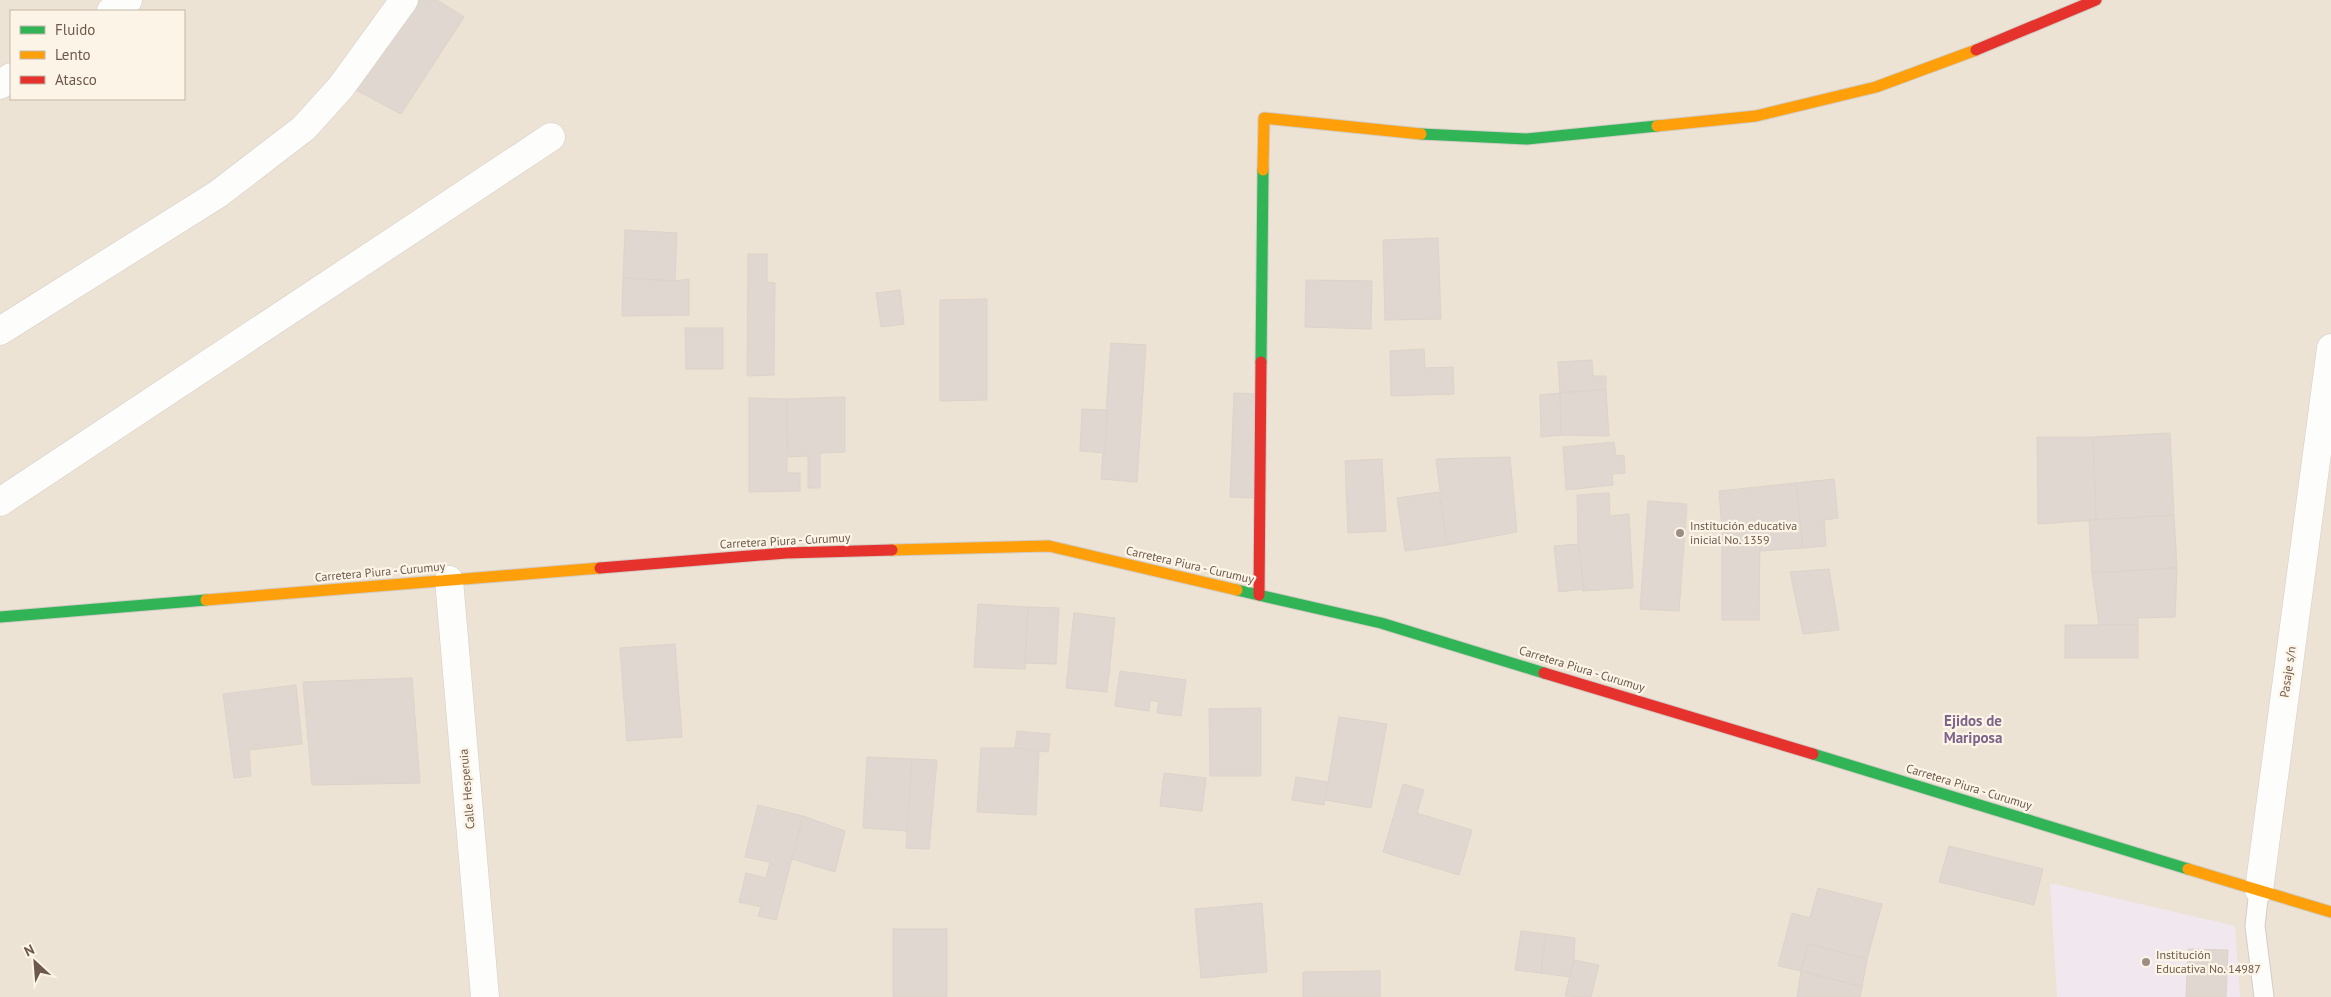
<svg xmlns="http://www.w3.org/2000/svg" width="2331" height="997" font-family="'PT Sans',sans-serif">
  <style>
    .residential { fill: #ece3d5; fill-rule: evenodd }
    .education { fill: #f1e7ef }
    .building { fill: #e0d8d0; stroke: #dcd3ca }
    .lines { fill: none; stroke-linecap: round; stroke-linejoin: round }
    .lane-casing { stroke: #d3cdc6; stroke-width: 21 }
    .street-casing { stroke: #d3cdc6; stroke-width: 29 }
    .fast-casing { stroke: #d2ccc4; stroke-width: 13 }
    .slow-casing { stroke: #d2ccc4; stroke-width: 13 }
    .jam-casing { stroke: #d2ccc4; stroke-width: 13 }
    .lane { stroke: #fdfdfb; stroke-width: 19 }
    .street { stroke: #fdfdfb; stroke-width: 28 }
    .fast { stroke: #30b455; stroke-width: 11 }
    .slow { stroke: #ff9f0a; stroke-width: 11 }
    .jam { stroke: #e5322d; stroke-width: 11 }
    .poi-dot { fill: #9c8e82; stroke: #fcf5e7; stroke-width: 2 }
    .labels { text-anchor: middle; stroke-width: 4.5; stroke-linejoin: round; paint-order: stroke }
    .poi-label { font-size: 12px; fill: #6d594c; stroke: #fcf5e7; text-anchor: start }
    .street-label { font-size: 12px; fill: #6d594c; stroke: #fcf5e7 }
    .quarter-label { font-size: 15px; font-weight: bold; fill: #7e648a; stroke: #fcf5e7 }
  </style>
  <rect width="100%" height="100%" fill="#f4f0e7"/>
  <path class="residential" d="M0 0H2331V997H0ZM11 11H184V99H11Z"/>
  <path class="education" d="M2050 883 2235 926 2240 997H2057Z"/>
  <g class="building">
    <path d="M412 0H437L464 17 401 114 356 90Z"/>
    <path d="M625 230 677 233 675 281 623 278Z"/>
    <path d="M1438 238 1441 319 1385 320 1383 240Z"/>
    <path d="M748 254H767V282L775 283 774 375 747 376Z"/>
    <path d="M623 278 675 281 689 279V315L622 316Z"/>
    <path d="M1306 280 1372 281 1371 329 1305 327Z"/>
    <path d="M900 290 904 324 881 327 876 293Z"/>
    <path d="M987 299V400L940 401V300Z"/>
    <path d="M685 328H723V369H686Z"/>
    <path d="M1111 343 1146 345 1137 482 1101 479Z"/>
    <path d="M1424 349 1425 368 1453 367 1454 394 1391 396 1390 351Z"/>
    <path d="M1592 360 1593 376H1606V389L1560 393 1558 362Z"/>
    <path d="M1606 389 1609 436 1561 435 1560 393Z"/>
    <path d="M1234 393 1261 394 1256 498 1230 497Z"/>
    <path d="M1560 393 1561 435 1541 437 1540 395Z"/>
    <path d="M845 397V452L820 453V488H808V456L788 457 787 399Z"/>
    <path d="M749 398 787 399V473H800V491L749 492Z"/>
    <path d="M1082 409 1107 410 1105 453 1080 451Z"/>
    <path d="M2170 433 2174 515 2096 520 2093 437Z"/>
    <path d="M2037 437H2093L2096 520 2038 524Z"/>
    <path d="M1614 442 1616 456 1624 455 1625 473 1612 474 1613 485 1566 490 1563 447Z"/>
    <path d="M1510 457 1517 532 1447 545 1436 459Z"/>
    <path d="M1382 459 1386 531 1348 533 1345 461Z"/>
    <path d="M1834 479 1838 518 1824 520 1826 546 1803 548 1796 483Z"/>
    <path d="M1796 483 1803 548 1760 551V531H1722L1719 491Z"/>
    <path d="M1439 492 1447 545 1405 551 1397 498Z"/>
    <path d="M1609 493 1610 516 1629 514 1633 588 1582 591 1584 589 1578 544 1577 495Z"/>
    <path d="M1648 501 1687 504 1679 611 1640 609Z"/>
    <path d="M2174 515 2177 568 2092 573 2089 520Z"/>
    <path d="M1722 531H1760L1759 620H1722Z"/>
    <path d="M1578 544 1584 589 1559 592 1554 546Z"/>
    <path d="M2177 568 2175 617 2138 618V625H2099L2092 573Z"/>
    <path d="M1829 569 1839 630 1803 634 1790 572Z"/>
    <path d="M978 604 1028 607 1025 669 974 667Z"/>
    <path d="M1028 607 1059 608 1056 664 1025 663Z"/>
    <path d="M1074 613 1115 618 1107 692 1066 688Z"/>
    <rect x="2065" y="625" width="73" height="33"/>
    <path d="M675 644 682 737 627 741 620 648Z"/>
    <path d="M1120 671 1186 680 1181 716 1157 713 1159 702 1150 700 1149 711 1115 706Z"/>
    <path d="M412 678 420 783 312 785 303 682Z"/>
    <path d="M296 685 302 744 249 750 251 776 234 778 223 694Z"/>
    <path d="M1261 708V776H1210L1209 709Z"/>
    <path d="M1339 717 1387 724 1371 808 1325 800Z"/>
    <path d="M1017 731 1050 734 1048 752 1015 748Z"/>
    <path d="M981 748H1015L1039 751 1036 815 977 812Z"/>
    <path d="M867 757 912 759 908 831 863 828Z"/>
    <path d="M912 759 937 760 929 849 906 848Z"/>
    <path d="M1164 773 1206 778 1202 811 1160 806Z"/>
    <path d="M1296 777 1328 782 1324 805 1292 800Z"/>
    <path d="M1403 784 1424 790 1417 813 1472 830 1459 875 1383 852Z"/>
    <path d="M758 805 803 816 776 920 758 916 761 907 739 902 746 873 766 878 770 862 745 857Z"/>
    <path d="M803 816 845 831 835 872 792 859Z"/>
    <path d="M1949 846 2043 869 2034 905 1939 882Z"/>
    <path d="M1818 888 1882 904 1867 959 1808 944 1801 971 1778 966 1792 913 1810 918Z"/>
    <path d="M1262 903 1267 972 1201 978 1195 909Z"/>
    <rect x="893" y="929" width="54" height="68"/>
    <path d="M1521 931 1546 934 1541 973 1515 970Z"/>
    <path d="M1546 934 1575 938 1574 960 1570 977 1541 973Z"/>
    <path d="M1808 944 1867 959 1862 987 1801 971Z"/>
    <path d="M2188 949 2228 950 2226 997H2186Z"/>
    <path d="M1574 960 1599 965 1591 997 1565 996Z"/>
    <path d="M1380 971V997H1303V972Z"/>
    <path d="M1801 971 1862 987 1860 997H1797Z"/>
  </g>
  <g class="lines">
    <g class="lane-casing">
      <path id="lane" d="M2259 890 2255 926 2264 997"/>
    </g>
    <g class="street-casing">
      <g id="street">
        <path d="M111 11 128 0"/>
        <path d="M0 85 11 77"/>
        <path d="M0 331 218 194 304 128 341 87 404 0"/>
        <path d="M0 502 551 137"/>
        <path d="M449 580 485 997"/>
        <path d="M2259 890 2331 348"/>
      </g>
    </g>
    <g class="fast-casing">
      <g id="fast">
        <path d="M1421 134 1527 139 1657 126"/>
        <path d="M1261 362 1263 170"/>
        <path d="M1237 590 1381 623 1544 673"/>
        <path d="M0 617 206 600"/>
        <path d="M1813 754 2188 869"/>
      </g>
    </g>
    <g class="slow-casing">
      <g id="slow">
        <path d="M1657 126 1756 116 1876 87 1976 50"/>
        <path d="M1263 170 1264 118 1421 134"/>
        <path d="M892 550 1049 546 1237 590"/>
        <path d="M206 600 600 568"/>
        <path d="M2188 869 2331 912"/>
      </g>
    </g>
    <g class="jam-casing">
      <g id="jam">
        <path d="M1976 50 2096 0"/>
        <path d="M600 568 786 553 892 550"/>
        <path d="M1259 595 1261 362"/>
        <path d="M1544 673 1813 754"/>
      </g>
    </g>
    <use href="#lane" class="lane"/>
    <use href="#street" class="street"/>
    <use href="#fast" class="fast"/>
    <use href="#slow" class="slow"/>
    <use href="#jam" class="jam"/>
  </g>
  <g class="poi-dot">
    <circle cx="1680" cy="533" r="5"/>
    <circle cx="2146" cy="962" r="5"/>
  </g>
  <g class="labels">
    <g class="poi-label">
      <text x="1690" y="530">Institución educativa<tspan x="1690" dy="14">inicial No. 1359</tspan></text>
      <text x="2156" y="959">Institución<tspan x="2156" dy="14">Educativa No. 14987</tspan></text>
    </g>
    <g class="street-label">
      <text transform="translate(785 541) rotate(-3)" y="4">Carretera Piura - Curumuy</text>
      <text transform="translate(1190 565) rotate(13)" y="4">Carretera Piura - Curumuy</text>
      <text transform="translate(380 572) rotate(-5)" y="4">Carretera Piura - Curumuy</text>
      <text transform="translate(1582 669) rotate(17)" y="4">Carretera Piura - Curumuy</text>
      <text transform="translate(2288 672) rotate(-82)" y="4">Pasaje s/n</text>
      <text transform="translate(1969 787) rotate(17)" y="4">Carretera Piura - Curumuy</text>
      <text transform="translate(467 789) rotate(-95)" y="4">Calle Hesperuia</text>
    </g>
    <g class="quarter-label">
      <text x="1973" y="726">Ejidos de<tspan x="1973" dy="17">Mariposa</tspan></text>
    </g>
  </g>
  <rect x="10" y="10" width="175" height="90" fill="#fcf5e7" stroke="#c3b7a9"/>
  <rect x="20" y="26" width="25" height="8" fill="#30b455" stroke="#c3b7a9"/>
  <text x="55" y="35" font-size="15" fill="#6d594c">Fluido</text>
  <rect x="20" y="51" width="25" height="8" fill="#ff9f0a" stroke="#c3b7a9"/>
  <text x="55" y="60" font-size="15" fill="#6d594c">Lento</text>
  <rect x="20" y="76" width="25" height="8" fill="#e5322d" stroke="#c3b7a9"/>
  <text x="55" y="85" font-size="15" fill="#6d594c">Atasco</text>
  <g transform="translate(35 962) rotate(334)" stroke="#fcf5e7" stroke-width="4" paint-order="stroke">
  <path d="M0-4L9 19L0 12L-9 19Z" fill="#6d594c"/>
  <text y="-8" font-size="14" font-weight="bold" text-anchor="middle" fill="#6d594c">N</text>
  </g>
</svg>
